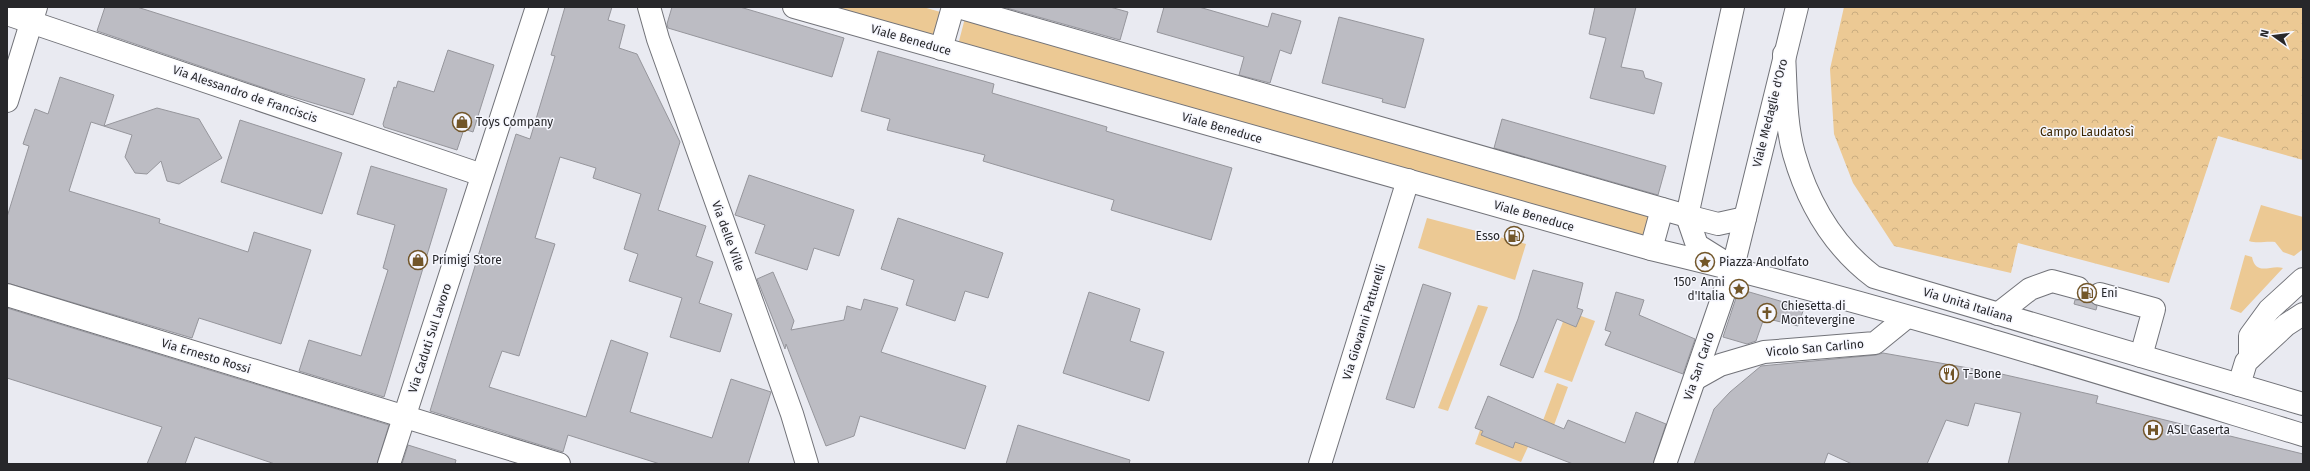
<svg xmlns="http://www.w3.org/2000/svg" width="2310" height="471" font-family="'Fira Sans',sans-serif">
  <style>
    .green { fill: #ecc994 }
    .forest { fill: url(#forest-crowns) }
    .building { fill: #bcbcc3; stroke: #96969c }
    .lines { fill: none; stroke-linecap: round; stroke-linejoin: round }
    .minor-casing { stroke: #727379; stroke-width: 24 }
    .major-casing { stroke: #727379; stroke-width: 24 }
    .minor { stroke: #fff; stroke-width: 22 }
    .major { stroke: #fff; stroke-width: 22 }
    .labels { text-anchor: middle; stroke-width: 3; stroke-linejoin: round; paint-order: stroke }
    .street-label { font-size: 12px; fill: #27272a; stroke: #f6f7fe }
    .poi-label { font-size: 12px; fill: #27272a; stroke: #f6f7fe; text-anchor: start }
    .park-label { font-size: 12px; fill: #3b2600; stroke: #f6f7fe }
  </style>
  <defs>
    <pattern id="forest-crowns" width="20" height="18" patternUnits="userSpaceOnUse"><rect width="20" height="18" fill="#ecc994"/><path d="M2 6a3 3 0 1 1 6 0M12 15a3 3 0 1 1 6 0" fill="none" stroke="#caad80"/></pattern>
  </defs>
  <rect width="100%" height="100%" fill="#e9eaf1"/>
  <g class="green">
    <path d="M820 7H923L944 13 934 39Z"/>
    <path d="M965 18 1649 214 1644 237 958 45Z"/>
    <path d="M2261 205 2303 217V249L2294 256 2283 252 2275 242C2265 241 2258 244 2249 241Z"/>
    <path d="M1427 218 1526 244 1515 280 1418 248Z"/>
    <path d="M2245 255 2252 257C2256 277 2271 264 2283 268L2241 313 2230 309Z"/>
    <path d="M1478 305 1488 307 1448 411 1438 408Z"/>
    <path d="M1567 311 1595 321 1572 382 1544 372Z"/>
    <path d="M1557 383 1568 387 1546 447 1535 442Z"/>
    <path d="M1484 419 1532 438 1521 462 1475 444Z"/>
  </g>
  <path class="forest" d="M1844 7H2303V160L2218 136 2169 283 2018 243 2011 273 1894 246 1853 183 1834 134 1830 69Z"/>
  <g class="building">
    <path d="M105 7H137L365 79 353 115 273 91 97 31Z"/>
    <path d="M565 7H612L608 20 625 25 619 48 637 54 680 142 658 210 706 226 696 256 713 262 699 303 732 314 720 352 670 337 682 298 629 281 638 254 624 249 641 194 593 178 596 168 560 157 535 238 555 244 519 356 502 351 489 387 586 417 611 340 648 353 630 412 712 438 731 379 771 392 748 464H660L568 435 563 452 430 411 516 134 530 139 555 56 551 55Z"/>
    <path d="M672 7H740L844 38 832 77 668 28 667 24Z"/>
    <path d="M1003 7H1110L1128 12 1120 40Z"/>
    <path d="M1164 7H1199L1268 27 1272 13 1301 21 1291 54 1280 50 1270 83 1239 75 1244 57 1157 32Z"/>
    <path d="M1595 7H1636L1621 67 1643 71 1645 78 1662 83 1654 114 1590 98 1606 38 1589 34Z"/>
    <path d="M1339 17 1424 39 1405 108 1382 102 1383 99 1322 83Z"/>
    <path d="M448 50 494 65 473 132 464 129 457 150 384 127 383 124 394 87 396 88 398 81 434 92Z"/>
    <path d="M878 51 994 84 992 93 1107 127 1106 131 1232 168 1211 240 1111 210 1114 200 983 161 985 155 887 130 890 119 861 111Z"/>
    <path d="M60 77 114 95 104 126 157 108 199 119 222 158 179 184 167 181 161 161 147 174 135 173 125 157 132 135 91 122 69 191 160 219 159 223 248 252 254 232 311 250 281 344 199 318 192 338 7 283V217L29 146 23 144 35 109 48 114Z"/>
    <path d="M1502 119 1666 166 1658 195 1494 148Z"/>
    <path d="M240 120 342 153 322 214 221 182Z"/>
    <path d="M371 166 447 189 384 397 299 371 309 340 361 356 388 270 383 268 395 225 357 214Z"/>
    <path d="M749 175 854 210 839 256 814 248 807 270 755 253 765 225 735 215Z"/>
    <path d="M898 218 1003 253 988 298 965 291 955 321 906 305 914 280 881 269Z"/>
    <path d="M1533 270 1583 283 1577 308 1583 310 1576 327 1557 319 1533 378 1500 365 1518 319Z"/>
    <path d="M773 272 794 321 791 330 844 320 847 306 861 310 864 299 898 308 881 352 986 386 965 449 860 416 854 436 826 446 786 344 785 349 757 279Z"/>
    <path d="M1423 284 1451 293 1414 408 1386 399Z"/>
    <path d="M1739 289 1804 308 1798 326 1764 318 1756 341 1747 344 1723 337Z"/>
    <path d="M1089 292 1140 309 1130 341 1164 352 1149 401 1063 373Z"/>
    <path d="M1616 292 1644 300 1639 315 1695 339 1683 374 1605 345 1611 332 1605 330Z"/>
    <path d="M2088 295 2091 302 2097 306 2096 310 2074 304 2075 300H2082Z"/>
    <path d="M7 308 389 425 377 464H275L195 437 185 464H147L162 427 7 378Z"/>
    <path d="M1883 353 1997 373 2098 396 2096 403 2303 454V464H2008L2021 413 1975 403 1968 426 1946 420 1927 464H1852L1828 453 1824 464H1694L1714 409 1730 392 1761 366 1876 355Z"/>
    <path d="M1488 396 1564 429 1568 420 1625 443 1636 412 1666 424 1653 464H1573L1524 445 1515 442 1513 448 1481 435 1483 431 1475 428Z"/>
    <path d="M1018 425 1130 460 1129 464H1006Z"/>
    <path d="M408 445 456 460 455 464H402Z"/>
  </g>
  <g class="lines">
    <g class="minor-casing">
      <g id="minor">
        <path d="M649 7 658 39 792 414 807 464"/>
        <path d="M794 7 1651 249"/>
        <path d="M958 7 1687 216"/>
        <path d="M7 14 482 175"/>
        <path d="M941 49 953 7"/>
        <path d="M7 101 36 7"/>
        <path d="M2100 294 2154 309 2141 356"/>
        <path d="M7 295 559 464"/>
        <path d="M1998 314 2030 289 2052 281 2078 288"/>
        <path d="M2250 358V336L2269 310 2303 279"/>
        <path d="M1695 379 1720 365 1764 352 1875 343 1907 317"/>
        <path d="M2239 385 2246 362 2286 325 2303 314"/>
        <path d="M389 464 537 7"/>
        <path d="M1320 464 1408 180"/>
        <path d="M1665 464 1733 267"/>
      </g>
    </g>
    <g class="major-casing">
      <g id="major">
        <path d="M1784 54C1786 86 1785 122 1794 154 1808 203 1833 246 1874 277L2303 404"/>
        <path d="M1662 209 1651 249C1871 301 2087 369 2303 435"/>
        <path d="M1687 216 1733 7"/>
        <path d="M1687 216 1697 245 1721 260"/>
        <path d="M1687 216 1718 224 1745 218"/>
        <path d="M1733 267 1797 7"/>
      </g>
    </g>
    <use href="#minor" class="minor"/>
    <use href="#major" class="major"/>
  </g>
  <defs>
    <g id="shop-ring" transform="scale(1)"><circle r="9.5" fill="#f6f7fe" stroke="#725629" stroke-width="1.5"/><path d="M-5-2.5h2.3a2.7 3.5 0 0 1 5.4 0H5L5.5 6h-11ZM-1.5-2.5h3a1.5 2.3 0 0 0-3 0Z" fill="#725629"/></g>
    <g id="fuel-ring" transform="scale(1)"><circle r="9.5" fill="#f6f7fe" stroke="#725629" stroke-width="1.5"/><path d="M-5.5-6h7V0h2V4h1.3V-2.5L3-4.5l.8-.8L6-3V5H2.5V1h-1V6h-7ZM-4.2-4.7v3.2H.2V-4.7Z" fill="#725629"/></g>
    <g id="sight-ring" transform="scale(1)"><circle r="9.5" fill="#f6f7fe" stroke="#725629" stroke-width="1.5"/><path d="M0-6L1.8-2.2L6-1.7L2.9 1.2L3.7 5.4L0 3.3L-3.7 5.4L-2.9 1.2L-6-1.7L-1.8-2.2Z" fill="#725629"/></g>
    <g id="church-ring" transform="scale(1)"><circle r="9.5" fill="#f6f7fe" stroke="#725629" stroke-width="1.5"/><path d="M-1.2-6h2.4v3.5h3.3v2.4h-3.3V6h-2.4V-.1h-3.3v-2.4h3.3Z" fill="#725629"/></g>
    <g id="restaurant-ring" transform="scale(1)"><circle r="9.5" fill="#f6f7fe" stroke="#725629" stroke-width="1.5"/><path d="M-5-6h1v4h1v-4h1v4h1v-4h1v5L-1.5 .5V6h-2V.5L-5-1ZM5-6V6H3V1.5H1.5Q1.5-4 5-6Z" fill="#725629"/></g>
    <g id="hospital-ring" transform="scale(1)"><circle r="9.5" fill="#f6f7fe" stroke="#725629" stroke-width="1.5"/><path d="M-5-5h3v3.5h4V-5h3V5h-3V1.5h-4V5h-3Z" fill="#725629"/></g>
  </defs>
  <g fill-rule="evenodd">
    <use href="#shop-ring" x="462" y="122"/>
    <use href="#fuel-ring" x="1514" y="236"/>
    <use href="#shop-ring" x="418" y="260"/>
    <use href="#sight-ring" x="1705" y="262"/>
    <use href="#sight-ring" x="1739" y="289"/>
    <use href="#fuel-ring" x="2087" y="293"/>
    <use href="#church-ring" x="1767" y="313"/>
    <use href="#restaurant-ring" x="1949" y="374"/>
    <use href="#hospital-ring" x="2153" y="430"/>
  </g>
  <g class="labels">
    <g class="street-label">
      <text transform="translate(911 40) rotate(16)" y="4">Viale Beneduce</text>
      <text transform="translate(245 94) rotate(19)" y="4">Via Alessandro de Franciscis</text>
      <text transform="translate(1770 113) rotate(-76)" y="4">Viale Medaglie d'Oro</text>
      <text transform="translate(1222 128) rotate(16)" y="4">Viale Beneduce</text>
      <text transform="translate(1534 216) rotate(16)" y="4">Viale Beneduce</text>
      <text transform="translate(728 236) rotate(70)" y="4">Via delle Ville</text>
      <text transform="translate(1968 305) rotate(17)" y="4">Via Unità Italiana</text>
      <text transform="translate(1364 322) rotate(-73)" y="4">Via Giovanni Patturelli</text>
      <text transform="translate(430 338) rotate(-72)" y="4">Via Caduti Sul Lavoro</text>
      <text transform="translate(1815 348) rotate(-5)" y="4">Vicolo San Carlino</text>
      <text transform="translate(206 356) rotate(17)" y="4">Via Ernesto Rossi</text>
      <text transform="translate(1699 366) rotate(-71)" y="4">Via San Carlo</text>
    </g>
    <g class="poi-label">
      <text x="476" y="126">Toys Company</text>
      <text x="1500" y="240" text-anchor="end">Esso</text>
      <text x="432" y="264">Primigi Store</text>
      <text x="1719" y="266">Piazza Andolfato</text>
      <text x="1725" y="286" text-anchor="end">150° Anni<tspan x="1725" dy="14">d'Italia</tspan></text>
      <text x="2101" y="297">Eni</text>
      <text x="1781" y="310">Chiesetta di<tspan x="1781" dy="14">Montevergine</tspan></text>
      <text x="1963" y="378">T-Bone</text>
      <text x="2167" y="434">ASL Caserta</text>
    </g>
    <g class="park-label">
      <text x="2087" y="136">Campo Laudatosì</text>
    </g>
  </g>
  <rect width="2310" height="471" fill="none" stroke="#27272a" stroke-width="16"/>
  <g transform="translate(2274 36) rotate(284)" stroke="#f6f7fe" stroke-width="3" paint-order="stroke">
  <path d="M0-3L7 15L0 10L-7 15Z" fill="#27272a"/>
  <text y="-6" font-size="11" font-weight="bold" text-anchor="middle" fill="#27272a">N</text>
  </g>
</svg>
